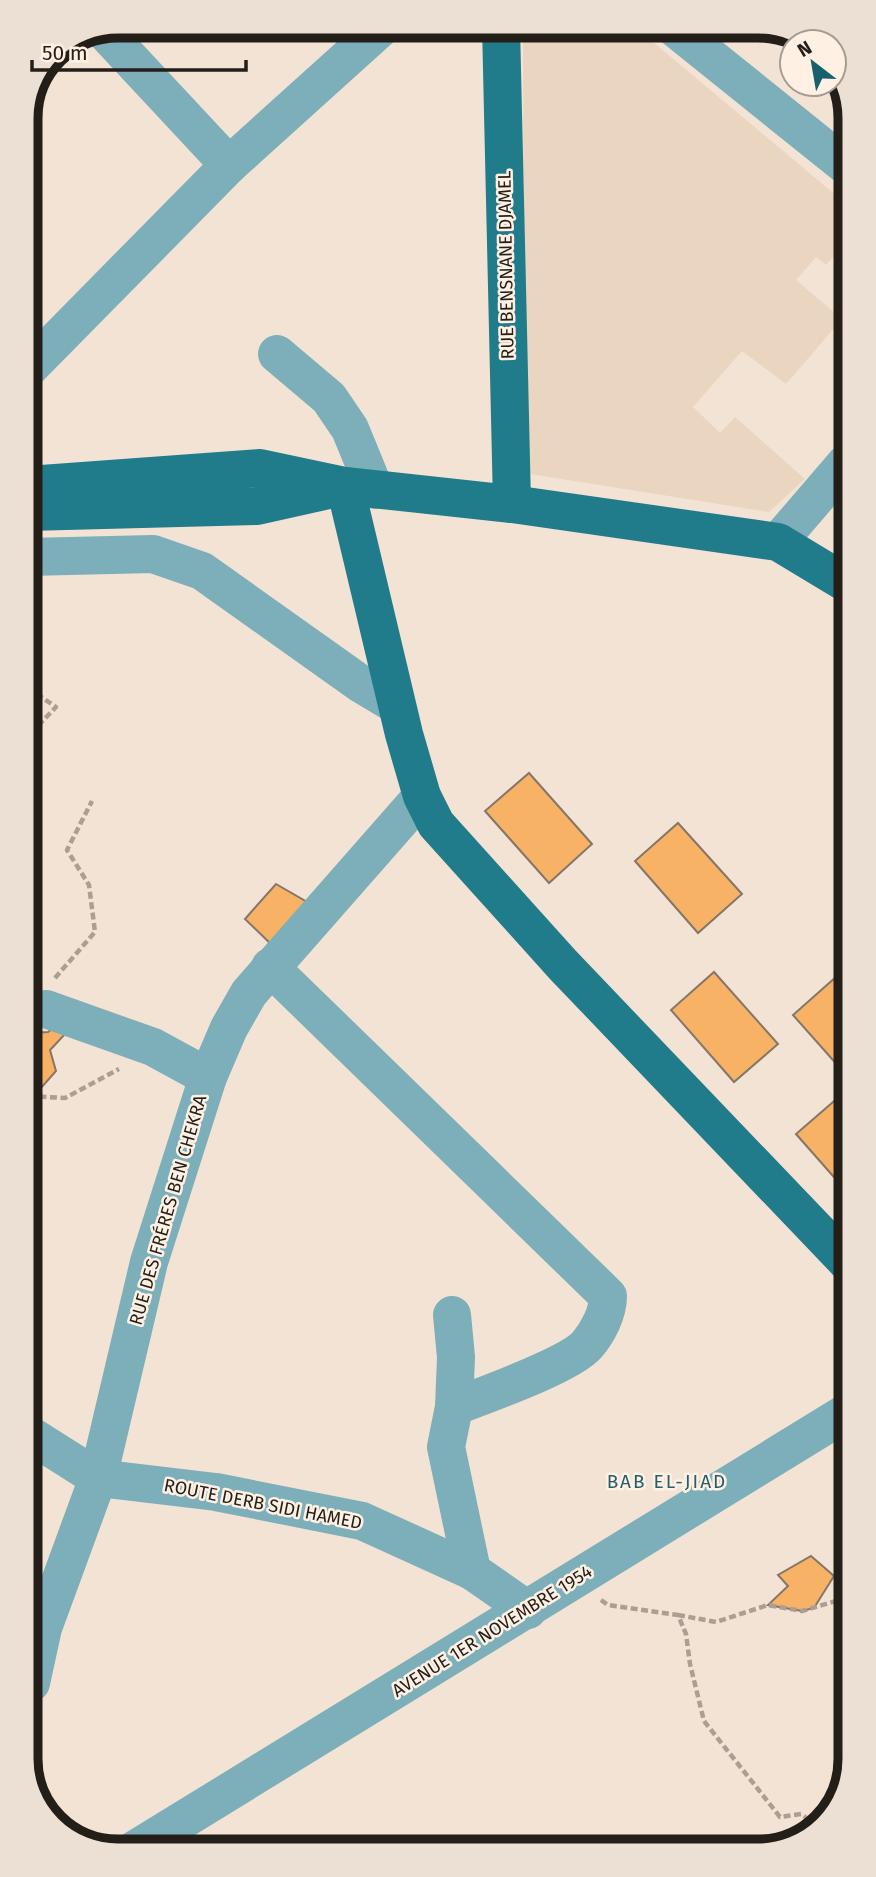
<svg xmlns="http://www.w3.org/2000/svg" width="876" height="1877" font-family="'Fira Sans',sans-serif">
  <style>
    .built { fill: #ead5c0 }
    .building { fill: #f8b265; stroke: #847668; stroke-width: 2 }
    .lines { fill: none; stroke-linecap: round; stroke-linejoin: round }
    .path { stroke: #ab9f93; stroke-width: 4.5; stroke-dasharray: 7 3.5; stroke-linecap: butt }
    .minor { stroke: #7cafb9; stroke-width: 38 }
    .major { stroke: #207b8b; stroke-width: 38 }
    .labels { text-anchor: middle; stroke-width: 5; stroke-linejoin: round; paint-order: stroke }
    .street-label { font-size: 18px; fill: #231e18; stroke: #fef1e4 }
    .neighbourhood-label { font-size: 19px; letter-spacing: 2px; fill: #275e69; stroke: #fef1e4 }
    .rim { fill: none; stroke: #231e18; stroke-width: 9 }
  </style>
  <rect width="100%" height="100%" fill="#f3e3d4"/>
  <path class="built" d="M523 26H634L845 203V261L835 255 826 265 816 257 796 280 842 319 786 384 742 351 693 407 720 433 735 417 805 479 769 512 524 473Z"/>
  <g class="building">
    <path d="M529 773 592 844 549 883 485 811Z"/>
    <path d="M678 823 742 894 698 933 635 861Z"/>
    <path d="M276 884 314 906 276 949 245 919Z"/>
    <path d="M714 972 778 1044 734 1082 671 1010Z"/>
    <path d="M836 977 847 989 848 1077 793 1015Z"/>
    <path d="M56 1026 67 1032 50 1050 56 1071 41 1088 29 1082V1033L48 1032Z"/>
    <path d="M840 1096 848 1105V1193L796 1134Z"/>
    <path d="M811 1556 834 1576 814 1608 802 1611 768 1605 788 1586 778 1575Z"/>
  </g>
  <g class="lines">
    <g class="path">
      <path d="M28 688 56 707 34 730"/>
      <path d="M55 978 95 932 89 885 67 850 92 801"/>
      <path d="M29 1096 65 1098 119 1069"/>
      <path d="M601 1600 608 1605 678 1615 686 1634 690 1664 704 1721 780 1817 801 1814 811 1821 812 1828"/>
      <path d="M678 1615 716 1622 768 1605 802 1611 849 1597"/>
    </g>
    <g class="minor">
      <path d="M672 26 845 165"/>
      <path d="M105 32 229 165"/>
      <path d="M277 354 329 398 350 429 375 490"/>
      <path d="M27 370 229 165 383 26"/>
      <path d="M778 542 846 463"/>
      <path d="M28 557 153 554 202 571 361 684 396 705"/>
      <path d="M270 967 608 1296C608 1313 598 1332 587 1345 568 1366 484 1395 454 1407"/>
      <path d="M46 1009 153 1047 208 1077"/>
      <path d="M452 1315 456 1357 454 1407 446 1447 472 1571"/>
      <path d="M30 1435 98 1478 216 1492 362 1521 472 1571 528 1610"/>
      <path d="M31 1683 43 1628 98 1478 149 1262 208 1077 229 1028 249 993 422 796"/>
      <path d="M134 1850 849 1411"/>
    </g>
    <g class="major">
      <path d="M501 26 512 504"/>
      <path d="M28 485 260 468 345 486 512 504 778 542 846 583"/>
      <path d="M345 486 404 734 422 796 436 824 563 965 848 1263"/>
      <path d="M28 512 257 506 333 489"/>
    </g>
  </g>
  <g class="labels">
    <g class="street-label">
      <text transform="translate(506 265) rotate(-91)" y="6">RUE BENSNANE DJAMEL</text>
      <text transform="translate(168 1210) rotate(-74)" y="6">RUE DES FRÉRES BEN CHEKRA</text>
      <text transform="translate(263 1504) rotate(11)" y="6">ROUTE DERB SIDI HAMED</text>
      <text transform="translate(492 1631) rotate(-32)" y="6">AVENUE 1ER NOVEMBRE 1954</text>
    </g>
    <g class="neighbourhood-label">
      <text x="667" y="1488">BAB EL-JIAD</text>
    </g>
  </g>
  <path d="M0 0H876V1877H0ZM118 38H758A80 80 0 0 1 838 118V1759A80 80 0 0 1 758 1839H118A80 80 0 0 1 38 1759V118A80 80 0 0 1 118 38Z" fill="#ece0d4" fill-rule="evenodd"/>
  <path class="rim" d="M118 38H758A80 80 0 0 1 838 118V1759A80 80 0 0 1 758 1839H118A80 80 0 0 1 38 1759V118A80 80 0 0 1 118 38Z"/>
  <g transform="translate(813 63) rotate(329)"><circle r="33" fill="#fef1e4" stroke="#a69d92" stroke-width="2"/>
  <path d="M0-5L12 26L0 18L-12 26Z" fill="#17616e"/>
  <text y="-10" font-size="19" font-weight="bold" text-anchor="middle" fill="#231e18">N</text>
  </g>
  <path d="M32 60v10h214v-10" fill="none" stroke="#231e18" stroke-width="3.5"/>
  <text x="42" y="60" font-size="21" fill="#231e18" stroke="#fef1e4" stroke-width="5" paint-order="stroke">50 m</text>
</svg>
